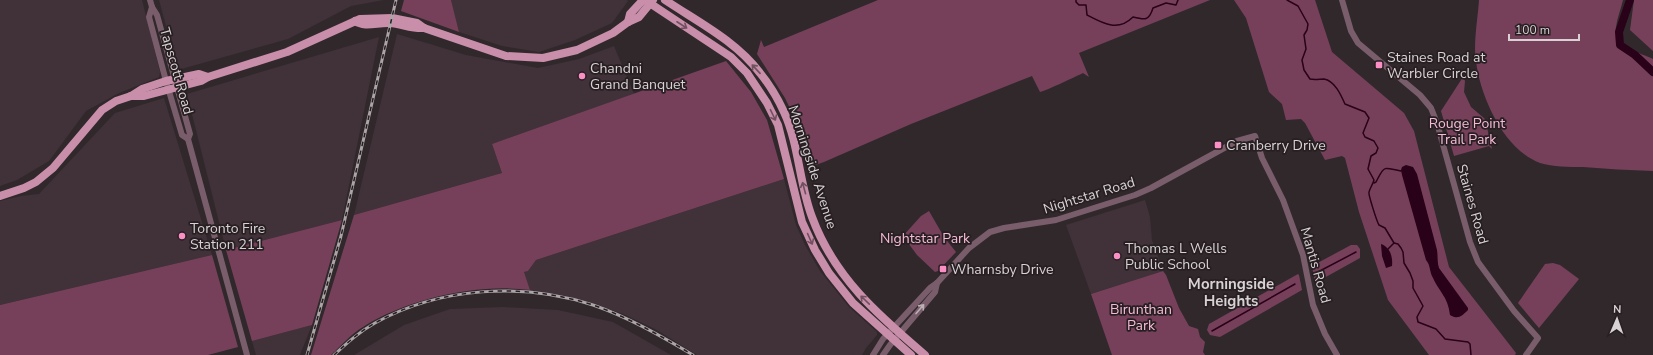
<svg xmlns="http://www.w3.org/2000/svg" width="1653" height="355" font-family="'Nunito Sans',sans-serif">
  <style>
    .built { fill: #403238 }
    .green { fill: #76405b }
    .water { fill: #290118 }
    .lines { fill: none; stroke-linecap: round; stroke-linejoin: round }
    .stream { stroke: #290118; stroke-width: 1.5 }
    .river { stroke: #290118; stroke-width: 8 }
    .minor { stroke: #7a5d6b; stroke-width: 6 }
    .major { stroke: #c98eaa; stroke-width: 8 }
    .rail-casing { stroke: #aca5a8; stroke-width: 3 }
    .rail { stroke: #271f22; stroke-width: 1.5; stroke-dasharray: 4.5; stroke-linecap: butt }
    .oneway { stroke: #70515f }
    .oneway2 { stroke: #bcafb4 }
    .poi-dot { fill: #fb8fc5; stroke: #271f22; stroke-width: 1.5 }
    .labels { text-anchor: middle; stroke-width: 3.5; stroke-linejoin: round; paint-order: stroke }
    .poi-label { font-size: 14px; fill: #d8d2d4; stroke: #271f22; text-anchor: start }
    .street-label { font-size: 14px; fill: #d8d2d4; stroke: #271f22 }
    .park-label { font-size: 14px; fill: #f5bbd6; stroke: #271f22 }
    .neighbourhood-label { font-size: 15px; font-weight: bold; fill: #d8d2d4; stroke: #271f22 }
  </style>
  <rect width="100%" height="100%" fill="#31282c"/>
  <g class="built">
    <path d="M0 0H142L160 72 159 77 119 93 86 111 49 161 17 180 0 186Z"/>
    <path d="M159 0H384L351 6 288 39 178 70Z"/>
    <path d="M451 0H627L628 1 612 23 575 40 539 52 502 46 459 32Z"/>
    <path d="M397 34 466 55 538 68 579 59 614 46 634 94 492 144 502 173 354 215Z"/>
    <path d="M379 37 342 220 226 250 187 94Z"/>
    <path d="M164 98 212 255 0 305V201L21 196 39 194 115 113Z"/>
    <path d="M784 179 796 225 805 245 820 271 849 307 877 332V335L866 348 862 355H697L655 329 623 314 592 303 566 296 530 290 524 272 528 271 536 260Z"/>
    <path d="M1145 200 1150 217 1152 240 1163 271 1091 294 1066 225Z"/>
    <path d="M503 307 558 310 613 322 671 355H354L404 325 450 309Z"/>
    <path d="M312 325 300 355H256L252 341Z"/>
  </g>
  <g class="green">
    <path d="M404 0H451L459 32 401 11Z"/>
    <path d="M878 0H1210L1079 53 1089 77 1083 73C1077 76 1043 92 1040 92L1032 76 911 124 824 162 807 168 796 121 785 98 757 54 761 40 764 47Z"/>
    <path d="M1234 0H1315L1332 52 1404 113 1414 131 1449 267 1516 353 1515 355H1429L1388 300 1359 212 1345 158 1342 156 1325 160 1305 123 1301 119 1286 120 1282 104 1269 92 1246 18Z"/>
    <path d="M1479 0H1623C1621 9 1617 18 1616 27 1612 46 1640 53 1653 59V171C1630 170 1606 169 1583 167 1569 167 1553 167 1540 163 1504 150 1480 96 1476 61 1473 45 1478 17 1479 0Z"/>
    <path d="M1634 0H1653V51L1630 30Z"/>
    <path d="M726 61 751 92 767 120 784 179 536 260 528 271 524 272 530 290C478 283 407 299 363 327 351 334 341 346 331 355H311L354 215 502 173 492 144Z"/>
    <path d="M1463 77 1465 81 1464 92 1471 107 1485 119 1492 149 1489 146 1454 156 1441 111Z"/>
    <path d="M929 211 944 237 956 252 938 271 935 272 917 255 903 236 921 216Z"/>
    <path d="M342 220 312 325 252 341 226 250Z"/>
    <path d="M1351 245H1357L1360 249V258L1315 283 1312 266Z"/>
    <path d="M212 255 238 347 208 355H0V305Z"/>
    <path d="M1553 263 1560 265 1579 279 1539 328 1518 303 1545 264Z"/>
    <path d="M1163 271 1166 275 1179 308 1189 326 1198 329 1200 337 1205 342 1203 352 1205 355H1112L1091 294Z"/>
    <path d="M1298 274 1299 275 1302 290 1220 337 1210 335 1207 330 1209 324Z"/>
  </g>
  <g class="water">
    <path d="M1406 165 1413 167 1417 174 1437 250C1438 256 1437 262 1439 268L1468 308V310C1462 316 1458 320 1450 315 1448 297 1440 293 1433 278 1429 271 1431 266 1426 260L1402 175 1401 170 1402 167Z"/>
    <path d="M1381 244C1390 247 1393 257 1392 266L1386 268 1382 256Z"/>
  </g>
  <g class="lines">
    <g class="stream">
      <path d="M1076 0V2L1079 5H1086L1087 15C1104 24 1118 32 1133 17 1145 20 1149 21 1153 8L1166 3 1176 5 1178 0"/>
      <path d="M1287 0 1298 6 1308 24 1307 30 1304 35 1306 49 1302 60 1304 70 1310 79C1315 80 1320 79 1324 79 1335 81 1341 95 1345 104L1365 112 1369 118 1363 133 1365 137 1374 141 1378 148 1376 153 1371 156 1368 169 1374 180C1373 184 1370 188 1369 192 1368 194 1377 222 1379 225L1385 228 1394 243 1398 244 1401 248 1403 252 1404 263 1410 273 1413 281V288L1423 306 1417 317 1418 322 1436 329 1445 339 1468 342 1470 344 1471 355"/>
      <path d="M1374 183 1376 182C1384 167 1382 166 1401 171"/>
      <path d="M1388 249 1394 243"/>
      <path d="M1316 273 1356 252"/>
      <path d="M1212 331 1295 284"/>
    </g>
    <path class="river" d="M1630 0 1619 32 1620 45 1635 55 1653 72"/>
    <g class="minor">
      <path d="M150 0 152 7 157 15 190 134 188 139 247 355"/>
      <path d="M1342 0 1351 31 1358 43 1420 95 1431 108 1437 123 1470 242 1478 262 1514 311 1538 338 1526 355"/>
      <path d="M152 7 149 17 166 81 182 135 188 139"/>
      <path d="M873 355 883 339 930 288 937 283 969 248 990 232 1004 228 1056 220 1135 195 1151 188 1237 141 1255 136 1262 158 1283 200 1303 255 1313 305 1325 334 1337 355"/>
      <path d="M883 355 890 345 935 292 937 283"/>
    </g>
    <g class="major">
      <path d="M645 0 731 57 747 73 767 103 778 125 802 222 815 250 829 273 853 303 911 355"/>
      <path d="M665 0C698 22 736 41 760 73 769 84 778 99 784 112 799 144 799 183 812 217 834 277 878 315 925 355"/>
      <path d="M355 21C365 28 378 22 390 23 402 24 412 29 424 28"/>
      <path d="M628 22 630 14 643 0"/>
      <path d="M131 96H144L201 81 208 77 287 52 360 19 392 18 417 23 424 28 506 56 543 58 577 50 613 33 628 22 639 17 653 0"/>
      <path d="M0 196 24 188 36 182 53 168 102 110 116 101 131 96 142 89 166 81 199 74 208 77"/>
    </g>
    <g class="rail-casing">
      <g id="rail">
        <path d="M307 355 341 236 396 0"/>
        <path d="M334 355C347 343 359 332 375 323 440 287 522 282 593 305 628 317 661 336 693 355"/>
      </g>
    </g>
    <use href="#rail" class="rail"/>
  </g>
  <defs><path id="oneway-shaft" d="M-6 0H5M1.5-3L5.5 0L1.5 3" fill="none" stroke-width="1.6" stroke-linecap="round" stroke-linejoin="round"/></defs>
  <g class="oneway">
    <use href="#oneway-shaft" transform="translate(682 25) rotate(33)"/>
    <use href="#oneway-shaft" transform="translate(756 69) rotate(-133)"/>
    <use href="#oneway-shaft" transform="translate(773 115) rotate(64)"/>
    <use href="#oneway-shaft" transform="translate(804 188) rotate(-105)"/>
    <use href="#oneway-shaft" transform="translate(810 239) rotate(66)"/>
    <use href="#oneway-shaft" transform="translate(865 300) rotate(-136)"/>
  </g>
  <use class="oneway2" href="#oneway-shaft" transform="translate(920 309) rotate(-49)"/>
  <g class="poi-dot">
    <rect x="1375" y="61" width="8" height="8" rx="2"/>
    <circle cx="582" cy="76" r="4"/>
    <rect x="1214" y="141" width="8" height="8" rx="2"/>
    <circle cx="182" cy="236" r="4"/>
    <circle cx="1117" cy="256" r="4"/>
    <rect x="939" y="265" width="8" height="8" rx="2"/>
  </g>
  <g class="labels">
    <g class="poi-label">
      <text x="1387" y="62">Staines Road at<tspan x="1387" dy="16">Warbler Circle</tspan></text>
      <text x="590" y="73">Chandni<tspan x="590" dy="16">Grand Banquet</tspan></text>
      <text x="1226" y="150">Cranberry Drive</text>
      <text x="190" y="233">Toronto Fire<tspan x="190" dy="16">Station 211</tspan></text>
      <text x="1125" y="253">Thomas L Wells<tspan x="1125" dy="16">Public School</tspan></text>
      <text x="951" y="274">Wharnsby Drive</text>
    </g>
    <g class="street-label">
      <text transform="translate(177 71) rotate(74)" y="5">Tapscott Road</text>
      <text transform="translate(813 167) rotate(72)" y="5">Morningside Avenue</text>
      <text transform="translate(1089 195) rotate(-17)" y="5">Nightstar Road</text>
      <text transform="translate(1473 204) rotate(74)" y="5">Staines Road</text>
      <text transform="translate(1316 265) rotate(74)" y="5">Mantis Road</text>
    </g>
    <g class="park-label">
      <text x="1467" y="128">Rouge Point<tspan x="1467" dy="16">Trail Park</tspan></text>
      <text x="925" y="243">Nightstar Park</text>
      <text x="1141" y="314">Birunthan<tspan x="1141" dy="16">Park</tspan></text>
    </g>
    <g class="neighbourhood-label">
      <text x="1231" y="289">Morningside<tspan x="1231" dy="17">Heights</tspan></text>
    </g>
  </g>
  <g transform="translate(1617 319) rotate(2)" stroke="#271f22" stroke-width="3" paint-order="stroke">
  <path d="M0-3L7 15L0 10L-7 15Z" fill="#d8d2d4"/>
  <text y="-6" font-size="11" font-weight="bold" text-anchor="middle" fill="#d8d2d4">N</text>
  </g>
  <path d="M1509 34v6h70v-6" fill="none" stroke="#d8d2d4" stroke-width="2"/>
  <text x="1515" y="34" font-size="12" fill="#d8d2d4" stroke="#271f22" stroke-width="3" paint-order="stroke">100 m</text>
</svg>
